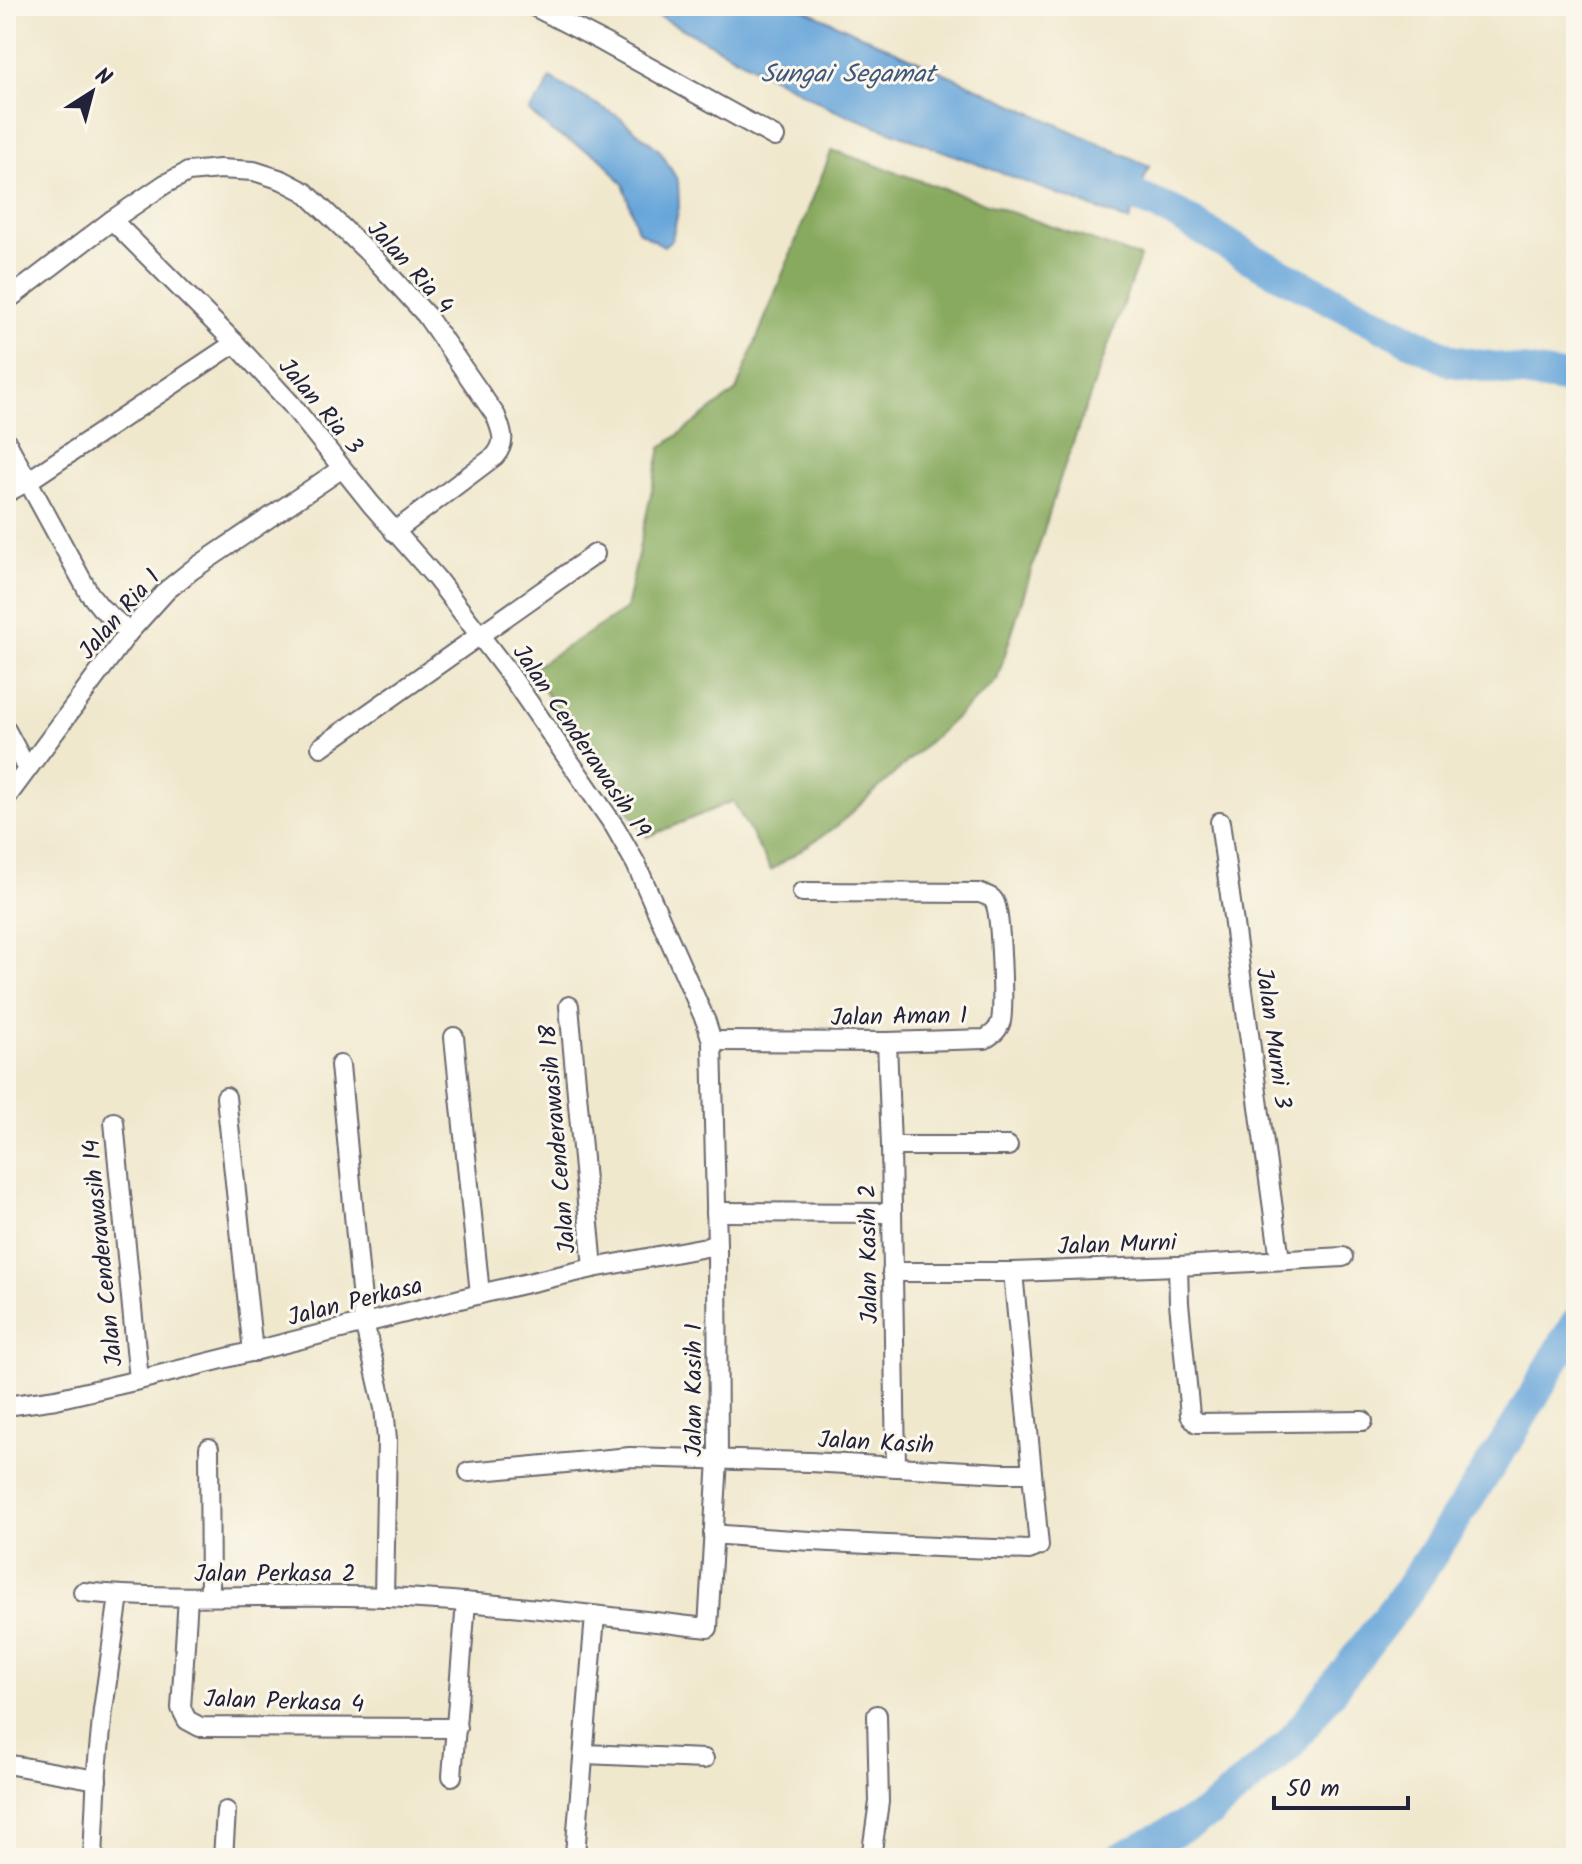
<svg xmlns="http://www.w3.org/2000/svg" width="1582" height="1864" font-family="Kalam,sans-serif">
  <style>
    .forest { fill: #88aa5e; stroke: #55664c; stroke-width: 2 }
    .water { fill: #68a6da; stroke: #45648a; stroke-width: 2 }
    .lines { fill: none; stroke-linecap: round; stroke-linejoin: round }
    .river { stroke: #68a6da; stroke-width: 32 }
    .minor-casing { stroke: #6a676e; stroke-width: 22 }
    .minor { stroke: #fff; stroke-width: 18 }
    .labels { text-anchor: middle; stroke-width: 6; stroke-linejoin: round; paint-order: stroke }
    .street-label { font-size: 24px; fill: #22223b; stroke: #fbf7ec }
    .water-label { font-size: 26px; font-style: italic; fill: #3e577b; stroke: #fbf7ec }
  </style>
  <rect width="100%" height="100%" fill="#fbf7ec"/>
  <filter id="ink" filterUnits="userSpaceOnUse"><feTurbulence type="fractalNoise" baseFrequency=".0125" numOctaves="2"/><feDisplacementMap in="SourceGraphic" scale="16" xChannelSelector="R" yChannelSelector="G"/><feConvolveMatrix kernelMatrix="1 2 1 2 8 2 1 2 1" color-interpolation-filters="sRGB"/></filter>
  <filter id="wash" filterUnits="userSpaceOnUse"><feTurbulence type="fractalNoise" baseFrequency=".006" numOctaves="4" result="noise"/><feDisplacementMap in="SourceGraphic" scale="32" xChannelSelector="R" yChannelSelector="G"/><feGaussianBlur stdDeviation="1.8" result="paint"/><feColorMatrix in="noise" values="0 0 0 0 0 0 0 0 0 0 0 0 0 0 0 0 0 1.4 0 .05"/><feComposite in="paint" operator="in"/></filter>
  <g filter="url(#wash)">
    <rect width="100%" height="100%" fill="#f0e8cd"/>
    <path class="forest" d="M832 150 1140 257 1060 479 997 680 837 826 771 870 733 801 647 837 530 670 626 609 661 448 736 391Z"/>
    <g class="water">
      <path d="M640 6H797L1149 166 1129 221 834 110Z"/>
      <path d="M550 78 619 117 660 151 678 181 679 207 672 239 664 246 638 231 623 184 600 157 552 132 529 111 545 91Z"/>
    </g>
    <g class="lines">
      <g class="river">
        <path d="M1100 182 1171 211 1252 259 1451 361 1576 380"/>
        <path d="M1121 1858 1209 1813 1289 1745 1410 1588 1511 1434 1576 1323"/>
      </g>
    </g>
  </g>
  <g filter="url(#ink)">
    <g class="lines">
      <g class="minor-casing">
        <g id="minor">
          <path d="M533 6 603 42 775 137"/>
          <path d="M6 301 112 220 165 184 188 172 220 169 254 171 282 180 305 192 374 258 426 315 496 416C502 433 507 441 495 456L394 532"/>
          <path d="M6 441 89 593 101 608 129 632"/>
          <path d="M6 493 28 481 235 343"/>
          <path d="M6 730 27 769"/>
          <path d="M321 747 595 554"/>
          <path d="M6 798 129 632 167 590 192 570 341 469"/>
          <path d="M1220 822 1280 1260"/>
          <path d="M569 1006 593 1268"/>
          <path d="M454 1037 480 1294"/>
          <path d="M712 1041 887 1042 985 1039C993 1034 998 1031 1001 1021 1004 1007 1001 915 995 903 992 896 987 896 980 893L802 892"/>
          <path d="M887 1042 891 1146 896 1467"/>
          <path d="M340 1065 364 1322 384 1408 387 1439 384 1597"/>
          <path d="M226 1097 253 1352"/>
          <path d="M114 1122 139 1380"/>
          <path d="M891 1146H1008"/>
          <path d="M716 1212 891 1213"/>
          <path d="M1178 1266 1179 1303 1190 1415 1197 1423 1363 1421"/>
          <path d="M892 1272H1013L1178 1266 1343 1257"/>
          <path d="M6 1406 56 1399 139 1380 480 1294 593 1268 717 1245"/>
          <path d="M209 1448 210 1596"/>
          <path d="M469 1472 630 1457 810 1462 1002 1473H1031"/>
          <path d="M713 1534C818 1543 924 1547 1029 1550L1039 1546 1013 1272"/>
          <path d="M83 1592C184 1602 286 1592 387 1597 494 1602 601 1616 708 1628L718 1459 717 1245 712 1041 706 1022 636 864 615 827 510 675 436 578 371 504 291 404 235 343 112 220"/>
          <path d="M188 1597 181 1708 187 1720 200 1727 457 1728"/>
          <path d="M584 1754 704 1759"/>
          <path d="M6 1764 97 1780"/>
          <path d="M452 1776 466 1602"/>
          <path d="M575 1854 595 1616"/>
          <path d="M93 1858 97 1770 103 1710 119 1596"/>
          <path d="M223 1858 226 1811"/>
          <path d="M871 1858 879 1802 877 1715"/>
        </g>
      </g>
      <use href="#minor" class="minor"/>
    </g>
  </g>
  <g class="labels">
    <g class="street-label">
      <text transform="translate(411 267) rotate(48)" y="8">Jalan Ria 4</text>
      <text transform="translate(321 406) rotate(50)" y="8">Jalan Ria 3</text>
      <text transform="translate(119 614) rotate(-49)" y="8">Jalan Ria 1</text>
      <text transform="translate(582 741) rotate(56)" y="8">Jalan Cenderawasih 19</text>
      <text transform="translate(899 1016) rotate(-1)" y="8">Jalan Aman 1</text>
      <text transform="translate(1274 1038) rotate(82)" y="8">Jalan Murni 3</text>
      <text transform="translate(557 1139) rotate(-95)" y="8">Jalan Cenderawasih 18</text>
      <text transform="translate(1117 1244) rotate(-2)" y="8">Jalan Murni</text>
      <text transform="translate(102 1253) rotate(-96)" y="8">Jalan Cenderawasih 14</text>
      <text transform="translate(868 1254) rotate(-91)" y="8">Jalan Kasih 2</text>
      <text transform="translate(355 1301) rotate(-14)" y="8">Jalan Perkasa</text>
      <text transform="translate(693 1390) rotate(-90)" y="8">Jalan Kasih 1</text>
      <text transform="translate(876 1442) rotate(3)" y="8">Jalan Kasih</text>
      <text x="275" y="1581">Jalan Perkasa 2</text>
      <text transform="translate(284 1701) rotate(2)" y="8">Jalan Perkasa 4</text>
    </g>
    <g class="water-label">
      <text x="848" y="82">Sungai Segamat</text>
    </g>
  </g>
  <rect width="1582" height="1864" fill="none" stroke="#fbf7ec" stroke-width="32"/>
  <g transform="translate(92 92) rotate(36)" stroke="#fbf7ec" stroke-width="6" paint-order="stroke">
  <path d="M0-6L14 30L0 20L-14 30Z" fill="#22223b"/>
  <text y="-12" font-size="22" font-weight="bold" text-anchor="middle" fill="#22223b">N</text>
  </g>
  <path d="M1274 1796v12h134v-12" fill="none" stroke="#22223b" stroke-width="4"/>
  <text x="1286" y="1796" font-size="24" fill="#22223b" stroke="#fbf7ec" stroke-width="6" paint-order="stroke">50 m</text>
</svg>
